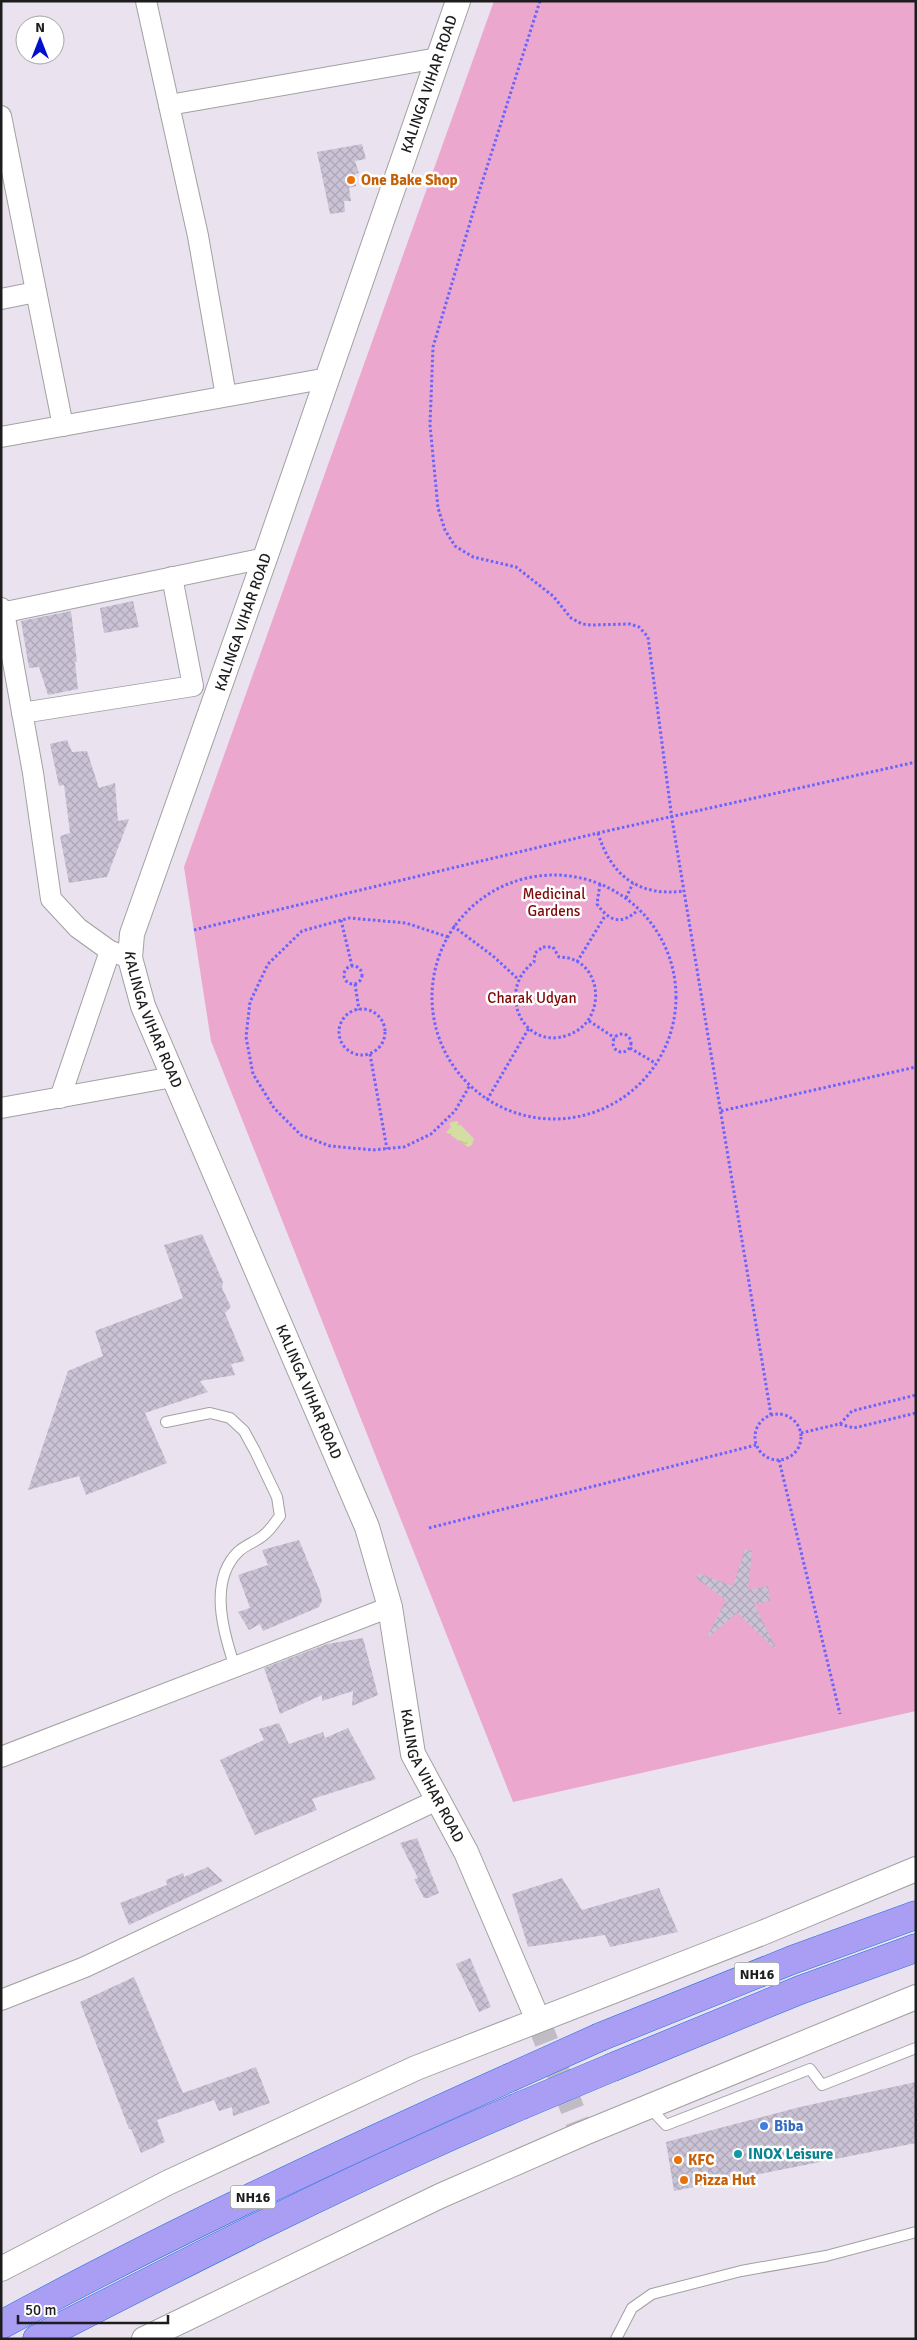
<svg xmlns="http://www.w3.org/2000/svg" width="917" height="2340" font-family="Signika,sans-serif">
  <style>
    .garden { fill: #eba7ce }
    .water { fill: url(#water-ripples) }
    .building { fill: url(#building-cross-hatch) }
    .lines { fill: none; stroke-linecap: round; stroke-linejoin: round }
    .tertiary-tunnel { stroke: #c1bbc5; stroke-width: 24; stroke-dasharray: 24 12; stroke-linecap: butt }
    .service-casing { stroke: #a1a1a1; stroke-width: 12 }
    .minor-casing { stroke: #a1a1a1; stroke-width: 22 }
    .tertiary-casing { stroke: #a1a1a1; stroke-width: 26 }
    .trunk-casing { stroke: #1f71de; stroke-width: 29 }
    .path { stroke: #6865fe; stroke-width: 3; stroke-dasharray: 2.5 2.5; stroke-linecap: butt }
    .service { stroke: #fff; stroke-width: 10 }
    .minor { stroke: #fff; stroke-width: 20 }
    .tertiary { stroke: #fff; stroke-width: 24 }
    .trunk { stroke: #a99df4; stroke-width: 28 }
    .trunk-bridge-casing { stroke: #1f71de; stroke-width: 29; stroke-linecap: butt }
    .trunk-bridge { stroke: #a99df4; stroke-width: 28 }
    .food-dot { fill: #e8710a; stroke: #fff; stroke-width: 2 }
    .shop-dot { fill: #3f7fe0; stroke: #fff; stroke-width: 2 }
    .culture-dot { fill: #0f9aa8; stroke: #fff; stroke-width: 2 }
    .labels { text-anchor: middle; stroke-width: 5; stroke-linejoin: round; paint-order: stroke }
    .shield { fill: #fff; stroke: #616161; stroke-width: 1 }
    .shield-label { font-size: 14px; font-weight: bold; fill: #1d1d1d }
    .street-label { font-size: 15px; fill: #1d1d1d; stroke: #fff }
    .food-label { font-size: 15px; font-weight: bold; fill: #c56008; stroke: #fff; text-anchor: start }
    .park-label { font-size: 15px; fill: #7e0808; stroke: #fff }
    .shop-label { font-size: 15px; font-weight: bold; fill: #366cbe; stroke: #fff; text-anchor: start }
    .culture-label { font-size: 15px; font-weight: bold; fill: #0d838f; stroke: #fff; text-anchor: start }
  </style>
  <defs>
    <pattern id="water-ripples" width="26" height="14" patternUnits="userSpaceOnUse" patternTransform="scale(1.25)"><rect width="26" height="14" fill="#d5dea2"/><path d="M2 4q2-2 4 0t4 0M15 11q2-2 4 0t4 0" fill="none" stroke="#b6be8b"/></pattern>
    <pattern id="building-cross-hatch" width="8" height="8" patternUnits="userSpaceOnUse" patternTransform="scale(1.25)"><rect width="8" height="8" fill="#cac3d6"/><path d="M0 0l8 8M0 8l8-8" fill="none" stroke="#ada7b7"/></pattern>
  </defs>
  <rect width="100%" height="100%" fill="#eae3ef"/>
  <path class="garden" d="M494 1H916V1711L513 1802 211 1041 184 867Z"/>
  <path class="water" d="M457 1121 474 1139 472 1145 468 1147 446 1132 451 1127 449 1123Z"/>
  <g class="building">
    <path d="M362 144 366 159 355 161 359 173 355 174 356 186 349 188 351 201H344L345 212 330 214 317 152Z"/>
    <path d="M133 601 139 627 104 633 100 608Z"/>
    <path d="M71 611 77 662H75L78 689 48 695 39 667 29 668 21 621Z"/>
    <path d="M67 740 72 752 87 751 99 788 115 783 118 821 129 819 107 877 69 883 60 836 70 833 64 785 59 786 50 744Z"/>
    <path d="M202 1234 223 1282 222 1288 231 1307 225 1313 245 1361 231 1364 235 1375 200 1381 208 1392 145 1413 167 1463 86 1495 79 1476 28 1490 68 1371 103 1356 95 1331 183 1298 164 1245Z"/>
    <path d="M299 1540 320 1591 322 1601 319 1607 263 1631 260 1624 249 1630 238 1612 250 1608 238 1575 268 1565 262 1550Z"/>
    <path d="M745 1549 752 1551 748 1590 768 1586 770 1601 754 1604 776 1648 775 1649 737 1613 706 1639 726 1600 696 1578 698 1573 733 1586Z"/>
    <path d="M363 1638 378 1695 352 1706 353 1691 322 1701V1695L280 1714 264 1668 327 1644Z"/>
    <path d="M279 1723 289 1744 323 1732 325 1738 348 1728 376 1779 312 1799 317 1810 255 1835 220 1760 264 1740 259 1729Z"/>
    <path d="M417 1838 439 1893 428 1898H424L414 1879 418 1878 400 1843Z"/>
    <path d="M208 1867 223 1881 129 1925 120 1903 167 1885 166 1880 183 1873 184 1877Z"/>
    <path d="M562 1878 582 1910 659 1888 678 1932 610 1947 605 1935 528 1947 512 1894Z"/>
    <path d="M470 1958 491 2007 479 2012 456 1964Z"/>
    <path d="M134 1977 183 2093 256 2067 270 2103 233 2116 232 2107 219 2111 214 2100 157 2120 165 2142 141 2153 131 2129H129L80 2002Z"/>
    <path d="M916 2082V2143L674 2191 666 2142 800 2107Z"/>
  </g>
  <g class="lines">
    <path class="tertiary-tunnel" d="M538 2020 582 2134"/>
    <g class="service-casing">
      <g id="service">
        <path d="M166 1422 210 1413 230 1418 244 1431 255 1451 277 1497 280 1516C275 1522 271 1529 265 1534 258 1541 247 1544 239 1551 208 1580 223 1632 235 1667"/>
        <path d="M649 2107 666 2125 810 2069 822 2085 916 2048"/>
        <path d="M616 2339 632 2308 652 2294 741 2271 826 2256 916 2232"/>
      </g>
    </g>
    <g class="minor-casing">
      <g id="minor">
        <path d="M146 1 198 236 226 396"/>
        <path d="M169 105 438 58"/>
        <path d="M1 116 63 426"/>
        <path d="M1 299 36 292"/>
        <path d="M1 437 328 378"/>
        <path d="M1 608 4 612 33 773 51 899 78 928 110 951 130 958"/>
        <path d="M1 613 265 558"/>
        <path d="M22 713 193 686 172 577"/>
        <path d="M60 1098 110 951"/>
        <path d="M1 1108 173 1077"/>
        <path d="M1 1757 390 1607"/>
        <path d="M1 2000 85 1967 437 1800"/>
      </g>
    </g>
    <g class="tertiary-casing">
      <g id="tertiary">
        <path id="s1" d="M458 1 265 558 132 934 130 958 143 1006 367 1527 390 1607 413 1754 466 1852 538 2020"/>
        <path d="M1 2269 167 2183 416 2068 762 1933 916 1869"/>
        <path d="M144 2339 440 2196 582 2134 916 1997"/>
      </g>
    </g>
    <g class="trunk-casing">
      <g id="trunk">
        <path d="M600 2037 792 1960 916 1915"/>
        <path d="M613 2067 800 1990 916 1948"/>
        <path d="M1 2325C166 2235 338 2155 509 2078"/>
        <path d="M37 2339C196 2257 355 2176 520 2106"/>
      </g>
    </g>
    <g class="path">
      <path d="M540 1 480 189 433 347 430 425 438 508 445 530 455 546 473 557 516 567 553 596 571 618 582 624 591 625 630 624 639 627 648 637 672 819 771 1415"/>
      <path d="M598 833C611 876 639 897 684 891"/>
      <circle cx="554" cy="997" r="122"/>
      <path d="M600 884 597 904C609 921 621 926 638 910"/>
      <path d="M626 898 633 883"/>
      <path d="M341 920 352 966"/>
      <path d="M453 926 493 956 518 979"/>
      <path d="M194 930 598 833 916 762"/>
      <path d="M448 937 406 923 349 918 302 931 268 964 250 1002 246 1037 253 1074 274 1108 301 1135 330 1146 373 1150 404 1147 431 1134 455 1111 470 1085"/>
      <path d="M543 947H553L559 957C603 957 609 1021 568 1035 523 1052 495 990 534 962L535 953Z"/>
      <path d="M577 962 605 916"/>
      <circle cx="353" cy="975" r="9"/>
      <path d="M355 984 359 1010"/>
      <circle cx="362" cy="1032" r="23"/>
      <path d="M589 1021 615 1038"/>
      <circle cx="622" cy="1043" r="9"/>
      <path d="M630 1048 655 1063"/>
      <path d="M370 1054 387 1149"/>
      <path d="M487 1100 529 1028"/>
      <path d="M721 1111 916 1067"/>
      <circle cx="778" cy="1437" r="23"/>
      <path d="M840 1424 852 1411 916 1395"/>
      <path d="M801 1433 839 1424 854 1428 916 1413"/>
      <path d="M779 1460 840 1714"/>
      <path d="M429 1528 756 1445"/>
    </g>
    <use href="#service" class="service"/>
    <use href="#minor" class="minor"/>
    <use href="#tertiary" class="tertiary"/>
    <use href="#trunk" class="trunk"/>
    <g class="trunk-bridge-casing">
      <g id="trunk-bridge">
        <path d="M509 2078 600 2037"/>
        <path d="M520 2106 613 2067"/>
      </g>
    </g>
    <use href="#trunk-bridge" class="trunk-bridge"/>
  </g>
  <g class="food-dot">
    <circle cx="351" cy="180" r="5"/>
    <circle cx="678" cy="2160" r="5"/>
    <circle cx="684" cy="2180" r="5"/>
  </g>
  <circle class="shop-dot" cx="764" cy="2126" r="5"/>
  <circle class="culture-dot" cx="738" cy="2154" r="5"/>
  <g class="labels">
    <g class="shield">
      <rect x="734.5" y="1962.5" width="45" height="23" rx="4"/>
      <rect x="230.5" y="2185.5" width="45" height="23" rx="4"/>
    </g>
    <g class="shield-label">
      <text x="757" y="1979">NH16</text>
      <text x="253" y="2202">NH16</text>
    </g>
    <g class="street-label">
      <text transform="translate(429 84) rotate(-71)" y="5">KALINGA VIHAR ROAD</text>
      <text transform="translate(243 622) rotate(-71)" y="5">KALINGA VIHAR ROAD</text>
      <text dy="5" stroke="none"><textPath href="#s1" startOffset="1078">KALINGA VIHAR ROAD</textPath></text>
      <text dy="5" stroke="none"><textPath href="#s1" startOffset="1482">KALINGA VIHAR ROAD</textPath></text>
      <text dy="5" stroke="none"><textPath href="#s1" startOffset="1888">KALINGA VIHAR ROAD</textPath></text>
    </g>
    <g class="food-label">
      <text x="361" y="185">One Bake Shop</text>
      <text x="688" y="2165">KFC</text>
      <text x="694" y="2185">Pizza Hut</text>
    </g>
    <g class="park-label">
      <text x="554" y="899">Medicinal<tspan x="554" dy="17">Gardens</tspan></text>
      <text x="532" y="1003">Charak Udyan</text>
    </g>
    <g class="shop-label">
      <text x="774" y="2131">Biba</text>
    </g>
    <g class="culture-label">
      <text x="748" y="2159">INOX Leisure</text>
    </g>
  </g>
  <rect width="917" height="2340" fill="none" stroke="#1d1d1d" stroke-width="5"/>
  <g transform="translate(40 40)"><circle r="24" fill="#ffffff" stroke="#a5a5a5"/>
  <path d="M0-4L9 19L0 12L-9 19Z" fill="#0011cb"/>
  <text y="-8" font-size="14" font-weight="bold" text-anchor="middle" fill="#1d1d1d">N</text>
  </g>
  <path d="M18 2315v8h150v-8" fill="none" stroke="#1d1d1d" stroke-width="2.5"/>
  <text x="25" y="2315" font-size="15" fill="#1d1d1d" stroke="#ffffff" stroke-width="4" paint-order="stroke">50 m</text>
</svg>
